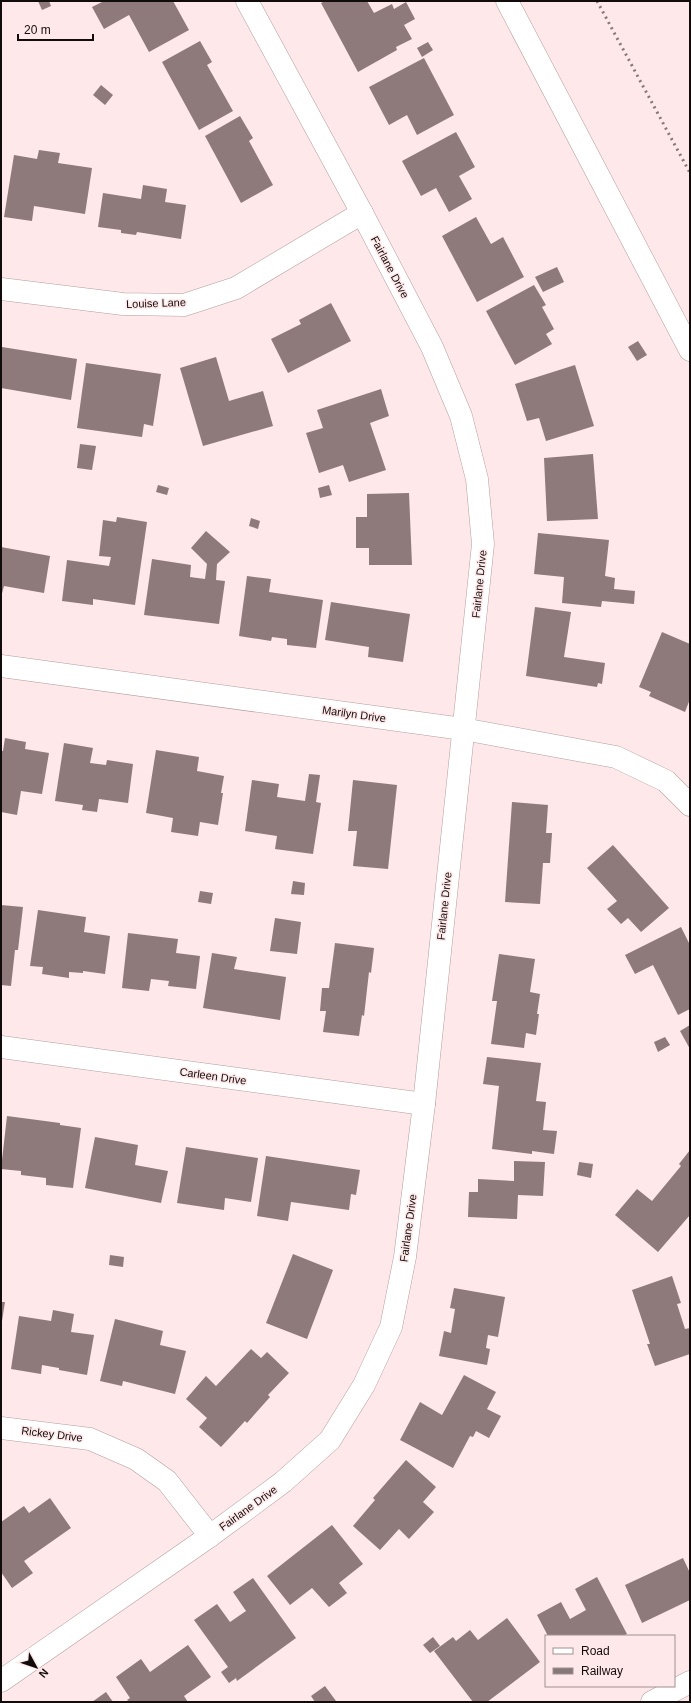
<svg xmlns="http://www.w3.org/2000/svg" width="691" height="1703" font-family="Arial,sans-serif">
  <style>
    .building { fill: #8e797b }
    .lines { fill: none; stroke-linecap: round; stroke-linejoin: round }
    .minor-casing { stroke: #b39e9f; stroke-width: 23 }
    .minor { stroke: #fff; stroke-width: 22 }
    .rail { stroke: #867878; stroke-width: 3; stroke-dasharray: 2 4; stroke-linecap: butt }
    .labels { text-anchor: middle; stroke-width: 3; stroke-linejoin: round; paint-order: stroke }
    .street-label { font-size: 11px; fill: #120b0b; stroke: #ffe8e9 }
  </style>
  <rect width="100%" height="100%" fill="#ffe8e9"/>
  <g class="building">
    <path d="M38 1H49L51 6 42 10Z"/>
    <path d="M104 1H173L189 30 149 52 129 15 104 29 92 7Z"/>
    <path d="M325 1H367L374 13 392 4 394 9 406 2 415 19 404 25 412 39 396 47 397 50 358 72 321 3Z"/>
    <path d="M200 41 212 62 207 65 233 111 199 130 162 62Z"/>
    <path d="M428 42 433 50 422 57 417 48Z"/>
    <path d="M424 58 454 115 417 135 407 115 389 125 369 87Z"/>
    <path d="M101 85 113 95 105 105 93 95Z"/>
    <path d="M240 116 253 138 249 141 273 185 241 203 205 136Z"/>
    <path d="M456 132 475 167 459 176 472 199 449 212 436 188 421 196 402 161Z"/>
    <path d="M39 150 60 153 58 163 92 168 85 214 34 206 32 221 4 217 14 155 37 159Z"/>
    <path d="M143 185 167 189 165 202 186 205 181 239 137 232 136 235 121 233V230L98 227 103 193 141 199Z"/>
    <path d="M476 217 491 244 503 237 524 277 477 302 442 236Z"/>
    <path d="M557 267 564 282 543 292 535 277Z"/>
    <path d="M534 285 546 305 542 307 554 329 546 334 552 344 515 365 486 311Z"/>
    <path d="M331 303 351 341 288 373 271 339 301 324 299 320Z"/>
    <path d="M638 341 647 355 637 361 628 347Z"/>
    <path d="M2 347 77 359 71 400 1 388Z"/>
    <path d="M216 357 229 401 263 391 273 426 203 446 180 368Z"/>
    <path d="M86 363 161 374 153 426 144 424 142 437 77 428Z"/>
    <path d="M575 365 594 426 546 441 539 418 527 421 515 384Z"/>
    <path d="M381 389 389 416 370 423 386 470 349 482 343 465 319 473 306 433 323 428 317 410Z"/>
    <path d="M80 444 96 446 92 470 77 468Z"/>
    <path d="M593 454 598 519 547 521 544 458Z"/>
    <path d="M158 485 169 488 167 495 156 492Z"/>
    <path d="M329 485 332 495 320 498 318 488Z"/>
    <path d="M409 493 412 565H369V548H356V517H367V494Z"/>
    <path d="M117 517 147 522 135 605 93 599V605L62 601 67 560 109 566 111 557 99 556 103 520 116 522Z"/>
    <path d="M251 518 260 521 258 529 249 526Z"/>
    <path d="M206 531 230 552 217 564 216 580 225 581 219 624 144 615 152 559 191 565 190 577 205 579 207 564 191 548Z"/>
    <path d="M538 533 609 540 605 576 615 578 614 589 635 591 634 604 602 601 601 607 562 603 564 577 534 574Z"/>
    <path d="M1 547 50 556 44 593 4 586 1 597Z"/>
    <path d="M247 576 271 579 269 592 323 600 316 648 287 645V639L272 637 271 641 239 636Z"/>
    <path d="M331 602 410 614 403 662 368 657 369 647 325 640Z"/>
    <path d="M535 607 571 612 564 657 605 663 602 684 598 683 597 687 526 676Z"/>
    <path d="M662 632 690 644V699L685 712 649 696 651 692 639 687Z"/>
    <path d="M5 738 26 742 25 749 49 753 42 794 21 791 17 815 1 812V751H3Z"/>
    <path d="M64 743 93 748 90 763 106 765 107 760 133 764 128 803 99 799 97 812 82 810 83 805 55 801Z"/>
    <path d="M156 750 199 757 197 771 224 776 221 793H223L218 825 200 822 198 836 171 832 173 818 146 813Z"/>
    <path d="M309 774 320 775 316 802 321 803 313 854 275 849 277 836 245 831 252 780 279 784 277 797 305 801Z"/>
    <path d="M353 780 397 785 388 869 353 866 357 831H348Z"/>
    <path d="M512 802 548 805 546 833H552L550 863H543L540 904 505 902Z"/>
    <path d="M613 845 669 908 641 932 628 918 621 924 607 909 617 901 587 868Z"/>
    <path d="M293 881 305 883 304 895 291 894Z"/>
    <path d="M200 891 213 893 211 904 198 902Z"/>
    <path d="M1 905 23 907 18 950H15L11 986 1 985Z"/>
    <path d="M38 910 86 917 84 932 110 936 105 974 83 971V973L69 972V978L42 974 43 967 30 966Z"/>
    <path d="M275 918 301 922 297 954 270 951Z"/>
    <path d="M681 927 690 945 689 951 690 953V1009L678 1015 653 965 635 974 625 955Z"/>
    <path d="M128 933 178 939 176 953 200 956 196 989 168 986 169 981 151 979 149 991 122 988Z"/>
    <path d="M335 943 374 948 371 973 369 972 364 1016 362 1015 359 1036 323 1032 326 1011H320L322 988H329Z"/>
    <path d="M212 953 237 957 234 969 286 977 280 1020 203 1008Z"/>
    <path d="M499 954 535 959 530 992 540 994 537 1014H539L536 1035 526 1033 524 1048 491 1044 497 1001H492Z"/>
    <path d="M690 1025V1049L680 1031Z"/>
    <path d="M665 1037 670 1045 658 1052 654 1042Z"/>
    <path d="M487 1057 541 1063 536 1101 546 1102 543 1130 557 1131 554 1154 532 1151V1154L492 1149 499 1086 483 1084Z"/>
    <path d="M7 1116 60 1123V1125L81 1128 73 1188 46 1185V1178L21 1175V1171L1 1169Z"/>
    <path d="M95 1137 138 1145 135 1165 168 1171 161 1203 85 1188Z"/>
    <path d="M186 1147 258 1158 251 1202 225 1198 224 1210 177 1203Z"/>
    <path d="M690 1150V1215L658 1252 615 1215 637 1189 652 1201 681 1166 679 1164Z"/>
    <path d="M266 1156 360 1170 356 1195 351 1194 349 1210 291 1202 288 1221 257 1216Z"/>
    <path d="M514 1161 545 1162 543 1196 518 1195 517 1219 468 1217 469 1192H478V1179L514 1181Z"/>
    <path d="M579 1162 593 1164 591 1178 577 1175Z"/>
    <path d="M293 1254 333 1270 307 1339 266 1323Z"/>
    <path d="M110 1255 124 1257 123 1267 109 1265Z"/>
    <path d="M672 1276 681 1303 677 1304 685 1329 690 1328V1354L655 1366 647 1344H650L632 1290Z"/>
    <path d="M454 1288 505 1297 498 1337 488 1335 486 1348 490 1349 487 1365 439 1356 444 1331 451 1333 455 1309 450 1308Z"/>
    <path d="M1 1302H5L2 1321H1Z"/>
    <path d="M53 1310 74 1314 71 1332 94 1335 87 1375 59 1370V1368L42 1365 41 1374 11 1369 19 1316 51 1321Z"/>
    <path d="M115 1319 163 1331 160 1345 186 1351 175 1394 123 1381 122 1386 100 1381Z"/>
    <path d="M251 1349 261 1358 267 1352 289 1373 268 1395 270 1397 247 1423 245 1421 221 1447 199 1427 207 1418 186 1399 206 1376 216 1386Z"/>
    <path d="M464 1375 496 1392 487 1409 501 1416 489 1438 476 1431 473 1437 470 1436 453 1468 400 1440 420 1402 442 1415Z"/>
    <path d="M406 1460 436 1487 423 1502 434 1512 409 1539 399 1529 380 1550 353 1526 375 1500 373 1498Z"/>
    <path d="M50 1498 71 1528 24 1561 33 1573 12 1588 1 1572V1522L24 1506 29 1513Z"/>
    <path d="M332 1525 363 1564 339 1583 347 1593 329 1607 312 1588 290 1605 267 1576Z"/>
    <path d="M683 1558 690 1573V1600L642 1623 625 1585Z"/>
    <path d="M597 1577 627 1634 623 1636H548L537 1615 561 1602 570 1619 586 1610 575 1589Z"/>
    <path d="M253 1578 296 1638 237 1681 236 1678 229 1683 221 1672 228 1667 194 1620 217 1604 230 1622 246 1611 233 1592Z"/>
    <path d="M507 1618 540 1662 487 1702H473L434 1651 453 1637 456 1641 470 1630 478 1640Z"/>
    <path d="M433 1637 440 1646 430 1653 423 1645Z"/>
    <path d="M188 1645 211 1677 184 1696 188 1702H129L127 1700 130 1698 116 1677 141 1659 150 1672Z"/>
    <path d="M325 1686 336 1701 315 1702 311 1696Z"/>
    <path d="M106 1692 113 1702H92Z"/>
  </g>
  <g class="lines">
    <g class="minor-casing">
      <g id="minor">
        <path d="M507 1 690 350"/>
        <path d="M1 289 123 304 184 305 236 288 362 213"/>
        <path d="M1 666 463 729 616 757 666 781 690 805"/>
        <path d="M1 1047 424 1104"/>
        <path d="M1 1428 90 1439 136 1459 167 1481 210 1536"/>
        <path d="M1 1681 210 1536 283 1482 330 1440 364 1385 391 1327 405 1257 424 1104 483 544 477 479 461 416 432 347 362 213 247 1"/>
        <path d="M652 1702 690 1682"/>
      </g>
    </g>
    <use href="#minor" class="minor"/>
    <path class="rail" d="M597 1 690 173"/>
  </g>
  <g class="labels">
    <g class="street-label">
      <text transform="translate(390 267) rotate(62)" y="4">Fairlane Drive</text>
      <text transform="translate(156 303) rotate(-2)" y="4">Louise Lane</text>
      <text transform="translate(479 584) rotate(-84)" y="4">Fairlane Drive</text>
      <text transform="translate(354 714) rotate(8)" y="4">Marilyn Drive</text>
      <text transform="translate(444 906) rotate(-84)" y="4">Fairlane Drive</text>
      <text transform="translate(213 1076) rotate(8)" y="4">Carleen Drive</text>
      <text transform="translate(408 1228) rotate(-82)" y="4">Fairlane Drive</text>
      <text transform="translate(52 1434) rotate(7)" y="4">Rickey Drive</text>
      <text transform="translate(248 1508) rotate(-36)" y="4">Fairlane Drive</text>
    </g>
  </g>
  <rect width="691" height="1703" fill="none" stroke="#120b0b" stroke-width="4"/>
  <rect x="545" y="1635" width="130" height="52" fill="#ffe8e9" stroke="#a09090"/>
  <rect x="553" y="1648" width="20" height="6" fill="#ffffff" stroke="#a09090"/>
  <text x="581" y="1655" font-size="12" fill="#120b0b">Road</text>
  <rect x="553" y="1668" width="20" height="6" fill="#867878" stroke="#a09090"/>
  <text x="581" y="1675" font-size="12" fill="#120b0b">Railway</text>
  <g transform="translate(36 1667) rotate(130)" stroke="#ffe8e9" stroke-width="3" paint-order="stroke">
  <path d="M0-3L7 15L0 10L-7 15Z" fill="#120b0b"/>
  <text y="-6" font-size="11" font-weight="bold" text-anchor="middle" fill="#120b0b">N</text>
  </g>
  <path d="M18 34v6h75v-6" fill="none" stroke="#120b0b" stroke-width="2"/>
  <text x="24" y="34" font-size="12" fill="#120b0b" stroke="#ffe8e9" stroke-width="3" paint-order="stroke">20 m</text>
</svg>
